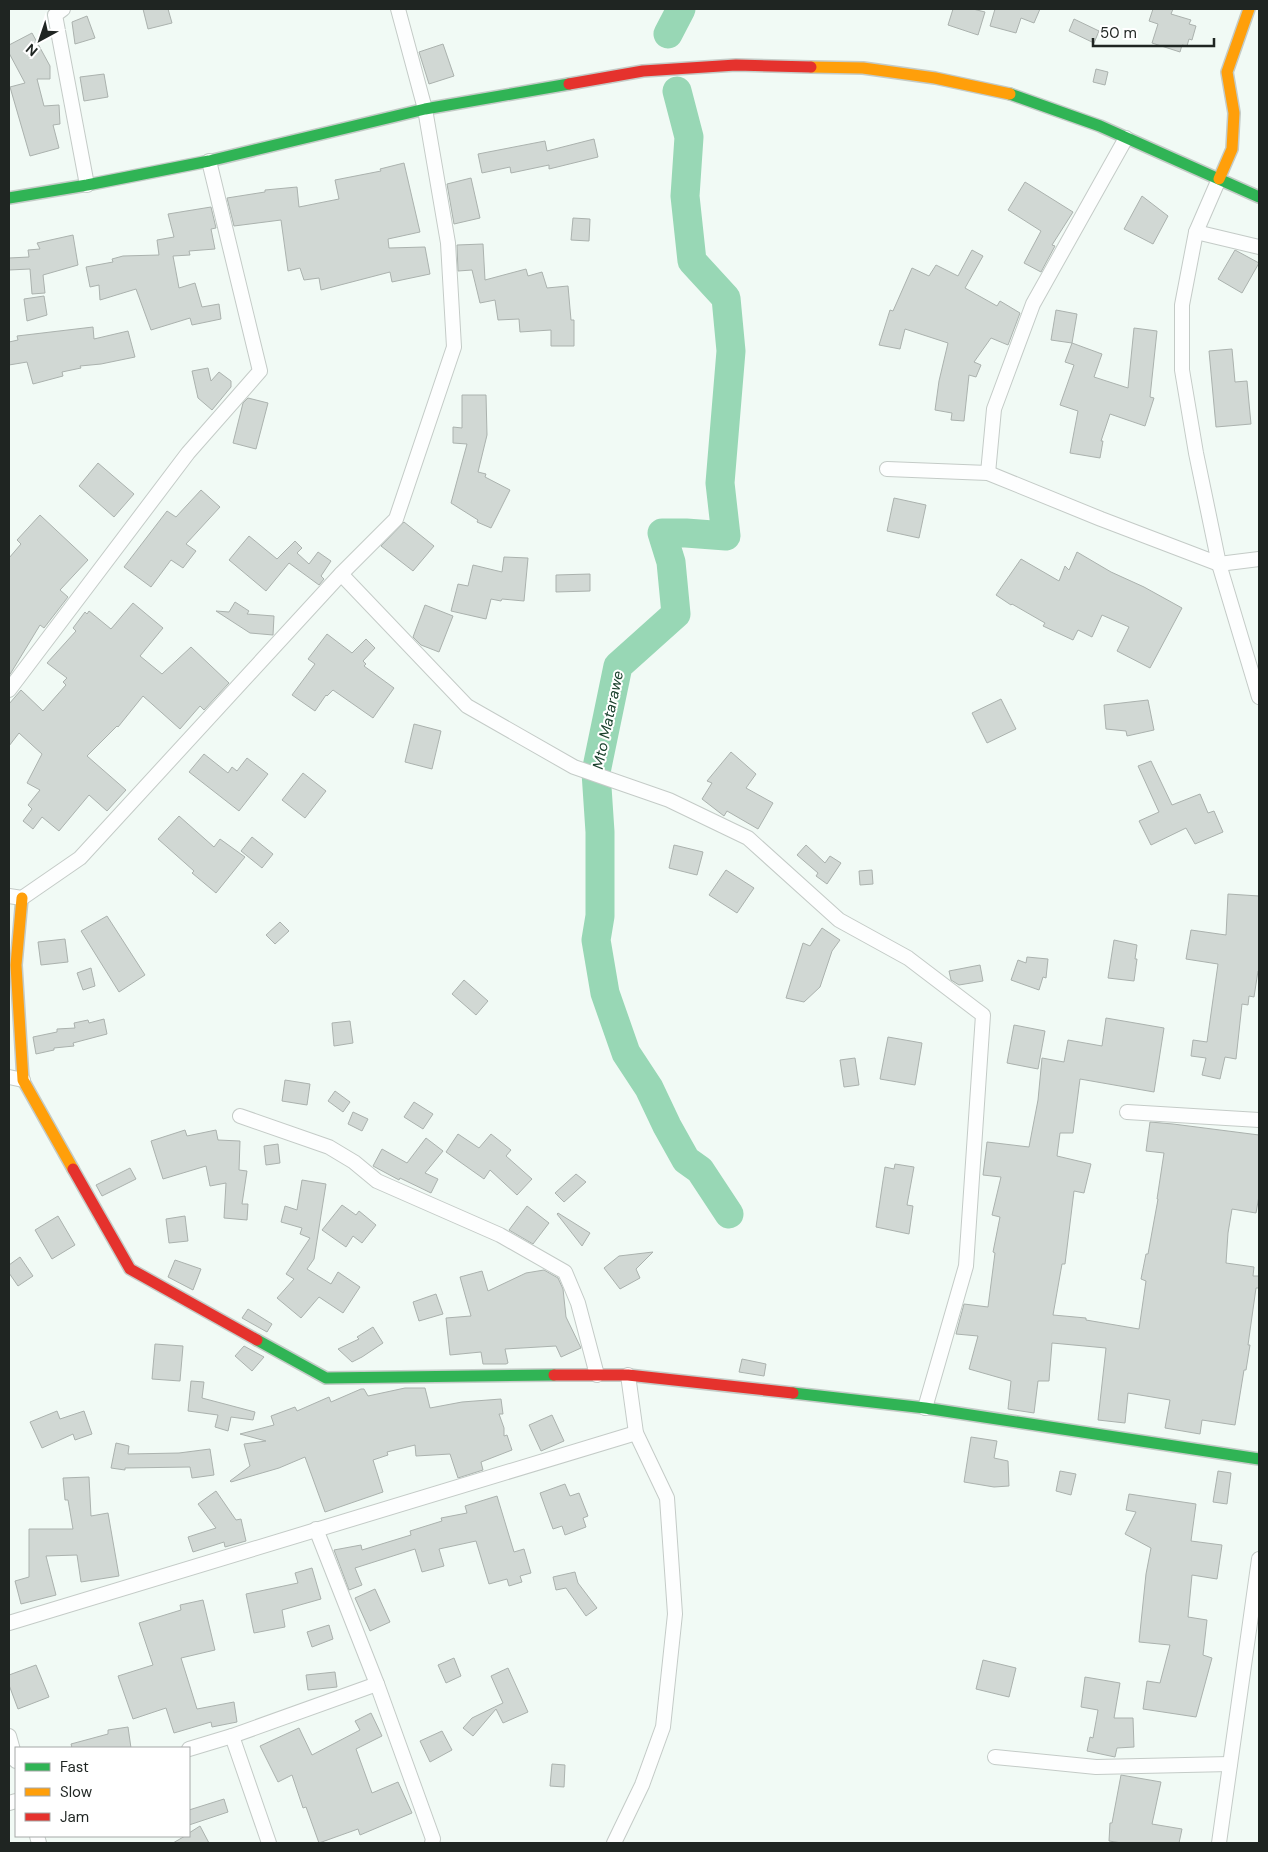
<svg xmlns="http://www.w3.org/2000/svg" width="1268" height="1852" font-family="'DM Sans',sans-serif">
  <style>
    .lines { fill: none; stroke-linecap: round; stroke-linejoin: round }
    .river { stroke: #98d7b5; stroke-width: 29 }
    .building { fill: #d1d8d4; stroke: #abb2ae }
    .street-casing { stroke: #c4cbc7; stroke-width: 16 }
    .fast-casing { stroke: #c4cbc7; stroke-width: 14 }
    .slow-casing { stroke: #c4cbc7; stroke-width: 14 }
    .jam-casing { stroke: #c4cbc7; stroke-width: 14 }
    .street { stroke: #fdfefe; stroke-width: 14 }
    .fast { stroke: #30b455; stroke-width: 11 }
    .slow { stroke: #ff9f0a; stroke-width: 11 }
    .jam { stroke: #e5322d; stroke-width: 11 }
    .labels { text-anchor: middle; stroke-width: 4; stroke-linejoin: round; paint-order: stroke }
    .water-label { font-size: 15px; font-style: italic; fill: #1b412d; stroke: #fff }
  </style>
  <rect width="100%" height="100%" fill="#f1faf5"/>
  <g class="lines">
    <g class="river">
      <path d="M668 34 681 9"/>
      <path d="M677 91 689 137 685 196 692 261 726 298 731 351 720 483 726 536 686 533H662L671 562 676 614 618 666 596 772 600 832V916L596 940 605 993 626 1053 649 1088 667 1126 686 1160 700 1170 729 1214"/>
    </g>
  </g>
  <g class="building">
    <path d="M143 9H168L172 23 148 29Z"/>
    <path d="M953 9H973L985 12 978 35 948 25Z"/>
    <path d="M995 9H1040L1034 23 1021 18 1016 33 990 26Z"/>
    <path d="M1153 9H1173L1171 14 1191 20 1189 24 1196 26 1192 40 1189 39 1187 46 1182 45 1180 52 1152 43 1158 24 1149 21Z"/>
    <path d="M87 16 95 38 75 44 72 22Z"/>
    <path d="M1074 19 1099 31 1094 43 1069 31Z"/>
    <path d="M32 33 50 66V79H37L44 106 59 105 60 124 53 125 59 148 30 156 10 87 25 83 9 53V45Z"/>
    <path d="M443 44 454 76 429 84 419 52Z"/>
    <path d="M1096 69 1108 72 1105 85 1093 82Z"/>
    <path d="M104 74 108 97 84 101 80 77Z"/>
    <path d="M594 139 598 157 549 169V165L511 173 510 167 482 173 478 154 545 141 547 151Z"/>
    <path d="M404 163 420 232 388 239 389 248 425 247 430 274 392 282 390 272 321 290 319 278 304 280 300 268 288 271 281 220 234 226 227 198 265 192V190L297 187 299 207 339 199 335 180 381 171 380 169Z"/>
    <path d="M471 178 480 218 454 224 447 184Z"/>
    <path d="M1025 182 1073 212 1052 245 1055 246 1041 272 1024 263 1041 231 1008 210Z"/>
    <path d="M1142 196 1168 216 1153 244 1124 229Z"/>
    <path d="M211 207 216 228 211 229 215 249 189 251 190 255 173 256 179 288 195 283 202 307 219 304 221 319 192 325 190 318 151 330 136 289 100 300 99 285 90 287 86 267 113 262 112 259 123 256 159 255 157 240 174 237 168 214Z"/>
    <path d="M573 218 590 219 589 241 571 240Z"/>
    <path d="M73 235 78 265 43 275 45 293 32 294 30 269 9 270V258L29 257 28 250 40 249 37 243Z"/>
    <path d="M483 244 485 280 526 269 528 276 542 272 547 288 568 286 571 320H574V346H551V330L520 332 519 319 498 320 495 300 480 303 472 270 458 271 457 245Z"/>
    <path d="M972 250 983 256 965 288 997 306 1000 301 1020 313 1008 345 991 338 974 362 981 365 976 377 969 375 964 421 951 420 952 413 935 410 939 381 948 343 905 329 900 349 879 345 890 310 893 311 912 268 929 276 936 265 958 276Z"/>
    <path d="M1235 250 1259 263 1242 293 1218 279Z"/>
    <path d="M44 296 47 315 27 321 24 299Z"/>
    <path d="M1056 310 1077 314 1072 343 1051 340Z"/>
    <path d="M93 327 94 339 128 331 135 357 101 364 80 366 81 368 62 372 63 376 33 384 27 362 9 365V342L18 340 17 336Z"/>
    <path d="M1134 328 1157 331 1150 397 1154 398 1145 426 1110 414 1101 441H1103L1100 458 1070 453 1078 411 1060 405 1074 365 1065 362 1072 343 1102 354 1094 377 1128 388Z"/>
    <path d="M1232 349 1235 382 1247 381 1251 424 1216 427 1209 351Z"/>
    <path d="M208 368 211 381 219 372 231 381V387L212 410 198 398 192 371Z"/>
    <path d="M462 395H486L487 435 478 472 486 474 485 477 510 490 491 528 477 522 478 520 451 503 467 444 453 443V427L462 428Z"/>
    <path d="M248 398 268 403 256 449 233 443 243 403Z"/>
    <path d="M98 463 134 494 114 517 79 486Z"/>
    <path d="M201 490 220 507 186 544 196 551 183 568 171 560 151 587 124 567 167 511 176 517Z"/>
    <path d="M894 498 926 505 919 538 887 531Z"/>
    <path d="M40 515 88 560 60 590 68 597 44 628 40 625 9 676V558L21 544 17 540Z"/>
    <path d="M404 522 434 546 413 571 381 546Z"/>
    <path d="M249 536 277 559 295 541 302 548 297 553 309 564 318 552 331 561 321 576 324 579 319 585 289 563 266 591 229 560Z"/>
    <path d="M1077 552 1111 572 1144 587 1182 608 1150 668 1117 651 1129 627 1102 615 1092 637 1078 630 1073 640 1043 626 1045 623 1012 604 1011 605 996 595 1021 559 1059 581 1065 566 1069 570Z"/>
    <path d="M504 557 528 558 524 601 502 599 501 601 491 599 486 619 451 611 458 584 468 586 473 565 502 572Z"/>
    <path d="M590 574V591L556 592V575Z"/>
    <path d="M235 602 249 611 247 614 274 616 273 635 250 633 216 611 229 612Z"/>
    <path d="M133 603 163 628 140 656 162 674 191 647 229 683 204 710 200 706 180 729 143 696 118 727 117 726 87 756 126 790 107 811 89 795 59 831 42 817 33 829 23 821 32 809 28 805 40 790 27 783 42 754 19 733 9 746V704L21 690 43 711 66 685 63 682 67 678 47 663 76 631 73 628 85 612 87 614 89 611 111 629Z"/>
    <path d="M425 605 453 616 439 652 421 645 413 637Z"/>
    <path d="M327 634 352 653 366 639 375 648 363 661 366 664 364 666 394 688 373 718 333 690 327 696 326 695 315 711 292 695 315 664 308 659Z"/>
    <path d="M1001 699 1016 729 987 743 972 713Z"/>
    <path d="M1148 700 1154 730 1127 736 1126 731 1106 729 1104 705Z"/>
    <path d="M414 724 441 731 432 769 405 762Z"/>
    <path d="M731 752 756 774 746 788 773 803 758 829 727 811 724 816 702 799 712 783 707 781Z"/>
    <path d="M204 754 228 773 232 767 237 771 247 758 268 774 239 811 189 772Z"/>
    <path d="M1151 761 1172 805 1200 794 1208 813 1214 811 1223 832 1195 844 1186 828 1151 845 1139 821 1159 812 1138 766Z"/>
    <path d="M303 773 326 791 305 818 282 800Z"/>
    <path d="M179 816 214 847 220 839 245 857 216 893 192 873 194 871 158 839Z"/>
    <path d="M252 837 273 854 262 868 241 851Z"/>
    <path d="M674 845 703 852 697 875 669 868Z"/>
    <path d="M806 845 825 863 830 856 841 863 827 884 816 876 818 873 797 855Z"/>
    <path d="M726 870 754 888 737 913 709 895Z"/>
    <path d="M872 870 873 884 860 885 859 871Z"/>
    <path d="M1228 894 1259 896V972L1258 971 1254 997 1249 996 1248 1005 1242 1004 1236 1059 1225 1057 1220 1079 1202 1075 1206 1058 1191 1056 1193 1040 1207 1042 1218 964 1186 959 1191 930 1226 935Z"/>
    <path d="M107 916 145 975 119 992 81 931Z"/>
    <path d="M280 922 289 931 275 944 266 935Z"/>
    <path d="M822 928 840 940 832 951 820 987 804 1002 786 998 803 943 810 946Z"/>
    <path d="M65 939 68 962 41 965 38 942Z"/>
    <path d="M1114 940 1137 945 1135 959H1137L1134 981 1108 978Z"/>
    <path d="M1027 957 1048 959 1046 978 1043 977 1039 990 1011 980 1018 960 1026 963Z"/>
    <path d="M980 965 983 981 959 985 951 980 949 971Z"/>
    <path d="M91 968 95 986 83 990 77 973Z"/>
    <path d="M464 980 488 1001 476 1015 452 994Z"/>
    <path d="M1106 1018 1164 1028 1154 1092 1080 1079 1073 1133H1060L1057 1156 1091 1164 1084 1193 1074 1191 1065 1264H1062L1053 1315 1086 1318V1320L1139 1329 1146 1281 1141 1279 1146 1254H1148L1158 1199H1157L1164 1153 1146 1151 1150 1122 1173 1124 1259 1135V1196L1256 1213 1232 1209 1228 1233 1226 1263 1254 1267 1253 1276H1259V1288H1256L1248 1345H1250L1246 1370H1244L1235 1425 1202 1420 1200 1434 1165 1428 1170 1400 1128 1393 1125 1423 1098 1420 1106 1348 1052 1343 1049 1381H1038L1034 1413 1008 1409 1011 1381 969 1369 978 1336 956 1334 964 1304 988 1307 995 1253 993 1252 1000 1217 992 1215 1001 1177 983 1175 987 1142 1029 1147 1038 1100 1042 1058 1064 1062 1068 1040 1102 1046Z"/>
    <path d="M104 1019 107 1034 73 1043 74 1046 54 1048V1050L36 1054 33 1037 57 1032V1029L75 1028 74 1023 88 1020 89 1023Z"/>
    <path d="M350 1021 353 1043 334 1046 332 1023Z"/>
    <path d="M1014 1025 1045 1031 1038 1069 1007 1063Z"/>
    <path d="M888 1037 922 1043 915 1085 880 1079Z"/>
    <path d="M855 1058 859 1085 844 1087 840 1060Z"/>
    <path d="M285 1080 310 1084 307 1105 282 1101Z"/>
    <path d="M335 1091 350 1102 343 1112 328 1101Z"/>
    <path d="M414 1102 433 1114 423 1129 404 1117Z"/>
    <path d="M353 1112 368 1119 362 1131 348 1124Z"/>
    <path d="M185 1130 187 1136 216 1130 218 1140 240 1141 239 1170 247 1171 242 1204H248L247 1220 224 1218 226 1183 210 1186 206 1166 163 1179 151 1141Z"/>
    <path d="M458 1134 479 1148 491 1134 511 1150 506 1156 532 1179 517 1195 490 1170 484 1179 446 1152Z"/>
    <path d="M426 1138 443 1151 425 1173 438 1179 431 1193 400 1178 399 1180 373 1166 382 1149 407 1163Z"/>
    <path d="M278 1144 280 1163 266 1165 264 1146Z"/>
    <path d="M895 1164 914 1167 907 1205 913 1206 909 1234 876 1227 885 1167 894 1169Z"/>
    <path d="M130 1168 136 1179 102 1196 96 1185Z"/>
    <path d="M576 1174 586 1182 564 1202 555 1193Z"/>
    <path d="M302 1180 326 1184 314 1259 307 1269 331 1284 338 1272 360 1287 343 1313 319 1297 301 1318 277 1298 294 1279 286 1274 310 1238 300 1234 302 1228 281 1222 285 1206 297 1210Z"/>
    <path d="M342 1205 356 1215 359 1211 376 1225 362 1243 353 1236 346 1247 322 1230Z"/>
    <path d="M527 1206 549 1223 533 1244 509 1230Z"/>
    <path d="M558 1213 590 1233 582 1246 557 1214Z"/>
    <path d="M58 1216 75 1245 52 1259 35 1230Z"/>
    <path d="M185 1216 188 1241 169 1243 166 1219Z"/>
    <path d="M653 1252 636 1269 640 1278 620 1289 604 1268 619 1256Z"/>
    <path d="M20 1257 33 1276 18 1286 9 1273V1265Z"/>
    <path d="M175 1260 201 1269 193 1290 168 1277Z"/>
    <path d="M544 1270 558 1278 563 1289 566 1317 581 1348 561 1357 556 1346 505 1349 508 1363 506 1364H483L481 1352 450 1355 446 1318 471 1316 460 1277 482 1271 488 1291 526 1273Z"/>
    <path d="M436 1294 443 1314 419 1321 413 1302Z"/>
    <path d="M248 1309 272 1324 267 1332 242 1318Z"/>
    <path d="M373 1327 383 1343 362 1357 352 1362 338 1349 359 1339 357 1337Z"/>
    <path d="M155 1344 183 1346 180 1381 152 1379Z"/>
    <path d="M244 1346 264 1357 252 1371 235 1356Z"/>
    <path d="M742 1359 766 1364 764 1376 739 1372Z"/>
    <path d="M191 1381 204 1382 202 1398 255 1412 253 1420 231 1417 228 1431 215 1427 218 1415 188 1411Z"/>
    <path d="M405 1388H425L430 1408 462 1402 501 1399 503 1414H499L504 1428V1436L507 1435 512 1450 481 1462 483 1470 458 1478 450 1454 416 1456 415 1445 387 1452 388 1455 373 1460 383 1492 325 1512 305 1457 279 1468 231 1482 230 1481 250 1466 244 1444 266 1441 240 1434 274 1425 271 1416 295 1407 297 1411 329 1397 331 1402 361 1389H364L368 1396Z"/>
    <path d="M57 1411 60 1419 84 1411 92 1434 75 1440 73 1434 42 1448 30 1422Z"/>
    <path d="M552 1415 564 1441 541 1451 529 1425Z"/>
    <path d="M971 1437 997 1441 994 1458 1008 1461 1009 1486 994 1487 964 1482Z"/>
    <path d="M116 1443 129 1446 128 1454 179 1453 210 1449 214 1475 192 1478 190 1467 125 1468V1470L111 1468Z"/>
    <path d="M1060 1471 1076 1474 1071 1495 1056 1491Z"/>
    <path d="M1218 1471 1231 1473 1227 1504 1213 1502Z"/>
    <path d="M89 1477 91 1516 108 1513 119 1576 81 1582 77 1555 46 1556 56 1595 21 1604 15 1581 29 1577V1529H73L68 1500H65L63 1478Z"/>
    <path d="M565 1484 570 1496 579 1493 588 1516 583 1518 586 1527 565 1535 562 1526 553 1529 540 1493Z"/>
    <path d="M216 1491 236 1520 241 1519 246 1541 225 1547 224 1542 193 1552 188 1537 216 1528 198 1504Z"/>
    <path d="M1129 1494 1196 1504 1191 1541 1222 1545 1217 1579 1192 1575 1188 1617 1207 1620 1203 1655 1212 1658 1196 1717 1143 1709 1147 1681 1160 1683 1170 1645 1139 1642 1146 1574 1151 1548 1125 1534 1136 1512 1126 1510Z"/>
    <path d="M497 1496 514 1552 524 1549 531 1573 520 1576 522 1582 509 1586 507 1579 489 1584 476 1541 439 1549 444 1566 422 1572 415 1549 355 1568 362 1585 349 1590 334 1550 361 1545 362 1550 411 1535 410 1531 442 1521 441 1518 467 1513 465 1506Z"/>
    <path d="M312 1568 321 1599 282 1610 285 1627 254 1633 246 1594 298 1583 295 1573Z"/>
    <path d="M575 1572 578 1583 597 1608 586 1616 566 1588 556 1590 553 1577Z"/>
    <path d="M375 1589 390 1622 370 1631 355 1598Z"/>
    <path d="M203 1600 215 1650 181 1658 197 1709 234 1702 237 1722 212 1727 211 1722 174 1733 166 1708 133 1719 118 1676 153 1665 139 1623 181 1610 180 1605Z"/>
    <path d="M329 1625 333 1639 312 1647 307 1632Z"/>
    <path d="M454 1658 461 1676 446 1683 438 1665Z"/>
    <path d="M983 1660 1016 1668 1009 1697 976 1689Z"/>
    <path d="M36 1665 49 1697 18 1709 9 1685V1675Z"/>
    <path d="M508 1668 528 1712 503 1723 496 1709 473 1736 463 1728 472 1718 503 1703 491 1676Z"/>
    <path d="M335 1672 337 1687 308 1690 306 1675Z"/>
    <path d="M1085 1677 1120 1683 1114 1718H1133L1134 1747 1117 1748 1115 1757 1087 1751 1090 1737 1093 1738 1098 1710 1081 1707Z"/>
    <path d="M371 1713 382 1736 356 1749 372 1793 398 1782 412 1813 360 1835 358 1829 319 1843 306 1807 303 1808 292 1775 278 1782 260 1746 299 1728 312 1755 360 1730 355 1721Z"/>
    <path d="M128 1727 131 1748H72L71 1744 108 1734V1730Z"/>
    <path d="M442 1731 452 1750 430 1762 420 1741Z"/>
    <path d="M552 1764 565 1765 564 1787 550 1786Z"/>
    <path d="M1121 1775 1161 1782 1152 1824 1182 1829 1179 1843H1122L1109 1841 1110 1823H1112Z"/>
    <path d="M224 1799 228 1812 189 1825V1810Z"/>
    <path d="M200 1826 209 1843H173L185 1836H189V1833Z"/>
  </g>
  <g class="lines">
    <g class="street-casing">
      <g id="street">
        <path d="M63 9 55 15 87 185"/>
        <path d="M1219 179 1196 232 1182 305V370L1196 453 1219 564 1259 697"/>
        <path d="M1196 232 1259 247"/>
        <path d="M887 469 988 473 1101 519 1219 564 1259 559"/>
        <path d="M988 473 994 409 1033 304 1126 138"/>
        <path d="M341 574 467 706 574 767 669 800 748 838 839 920 908 958 983 1015 966 1266 925 1408"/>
        <path d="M9 690 188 453 260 371 209 161"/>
        <path d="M9 896 22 898 80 858 341 574 396 519 454 347 448 243 425 109 398 9"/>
        <path d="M9 1077 23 1080"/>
        <path d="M1127 1112 1259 1120"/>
        <path d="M240 1116 329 1147 354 1162 377 1181 500 1235 565 1272 578 1303 597 1375"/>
        <path d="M316 1529 377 1684 433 1839 432 1843"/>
        <path d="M9 1623 636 1433"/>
        <path d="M9 1736 16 1761"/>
        <path d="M232 1736 269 1843"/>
        <path d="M189 1749 232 1736 377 1684"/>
        <path d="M995 1757 1096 1767 1230 1764"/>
        <path d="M9 1803 16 1801"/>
        <path d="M37 1836 39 1843"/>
        <path d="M614 1843 642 1785 663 1727 675 1614 667 1498 636 1433 628 1375"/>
        <path d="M1219 1843 1259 1559"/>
      </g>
    </g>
    <g class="fast-casing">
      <g id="fast">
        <path d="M1010 94 1100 126 1259 197"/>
        <path d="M9 198 87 185 209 161 425 109 569 84"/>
        <path d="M257 1340 326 1378 554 1375"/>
        <path d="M793 1393 925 1408 1259 1459"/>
      </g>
    </g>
    <g class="slow-casing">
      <g id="slow">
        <path d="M811 67 863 68 935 78 1010 94"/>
        <path d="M1219 179 1232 149 1234 113 1227 72 1249 9"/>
        <path d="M22 898 16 965 23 1080 73 1169"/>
      </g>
    </g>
    <g class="jam-casing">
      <g id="jam">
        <path d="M569 84 643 71 736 65 811 67"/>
        <path d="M73 1169 130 1269 257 1340"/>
        <path d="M554 1375H628L793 1393"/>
      </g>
    </g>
    <use href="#street" class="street"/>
    <use href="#fast" class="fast"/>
    <use href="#slow" class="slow"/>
    <use href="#jam" class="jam"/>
  </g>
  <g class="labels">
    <g class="water-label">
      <text transform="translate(608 720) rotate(-78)" y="5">Mto Matarawe</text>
    </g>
  </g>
  <rect width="1268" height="1852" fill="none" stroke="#1f2522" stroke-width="20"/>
  <rect x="15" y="1747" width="175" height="90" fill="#ffffff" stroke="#a5a8a7"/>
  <rect x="25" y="1763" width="25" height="8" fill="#30b455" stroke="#a5a8a7"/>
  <text x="60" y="1772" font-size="15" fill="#1f2522">Fast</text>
  <rect x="25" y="1788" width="25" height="8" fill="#ff9f0a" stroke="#a5a8a7"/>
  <text x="60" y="1797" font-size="15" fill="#1f2522">Slow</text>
  <rect x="25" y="1813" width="25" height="8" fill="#e5322d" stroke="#a5a8a7"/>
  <text x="60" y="1822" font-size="15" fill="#1f2522">Jam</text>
  <g transform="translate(40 40) rotate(220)" stroke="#ffffff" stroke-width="4" paint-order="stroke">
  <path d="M0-4L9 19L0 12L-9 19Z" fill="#1f2522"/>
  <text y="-8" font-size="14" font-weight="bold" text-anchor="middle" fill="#1f2522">N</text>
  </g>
  <path d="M1093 38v8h121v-8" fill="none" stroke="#1f2522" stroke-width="2.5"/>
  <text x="1100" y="38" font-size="15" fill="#1f2522" stroke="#ffffff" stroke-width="4" paint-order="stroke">50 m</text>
</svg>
